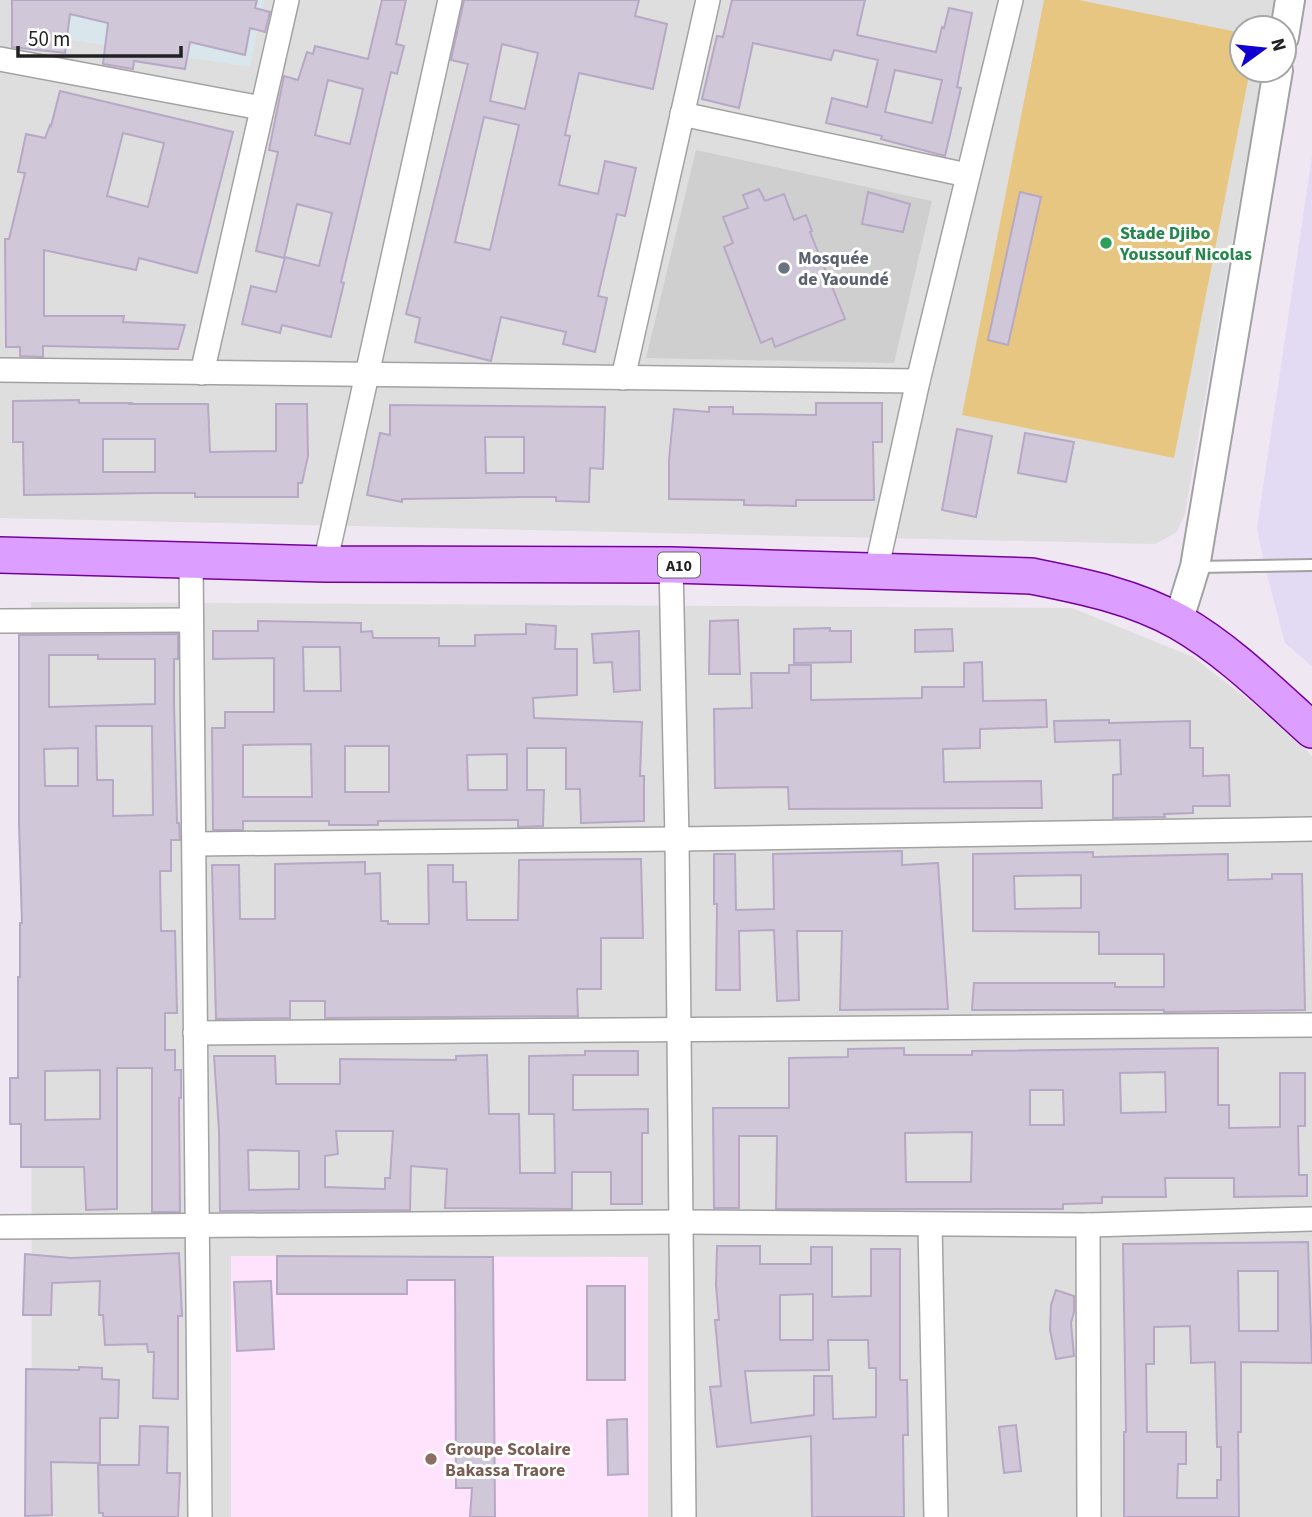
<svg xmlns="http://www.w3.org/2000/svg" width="1312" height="1517" font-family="'Source Sans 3',sans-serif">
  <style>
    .residential { fill: #dededf }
    .industrial { fill: #d9e6eb }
    .education { fill: #ffe3fd }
    .religious { fill: #cfcfcf }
    .military { fill: #e3daf4 }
    .pitch { fill: #e6c681 }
    .building { fill: #d0c7d9; stroke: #b7a8c5; stroke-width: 2; fill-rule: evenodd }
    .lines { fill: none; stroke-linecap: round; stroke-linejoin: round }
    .service-casing { stroke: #a2a2a2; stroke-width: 14 }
    .minor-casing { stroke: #a2a2a2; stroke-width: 26 }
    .tertiary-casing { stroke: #a2a2a2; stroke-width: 32 }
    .primary-casing { stroke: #76009e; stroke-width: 38 }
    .service { stroke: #fff; stroke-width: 10 }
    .minor { stroke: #fff; stroke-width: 23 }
    .tertiary { stroke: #fff; stroke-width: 28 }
    .primary { stroke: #dd9fff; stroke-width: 35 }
    .leisure-dot { fill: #2e9e5b; stroke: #fff; stroke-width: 2.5 }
    .worship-dot { fill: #6b7280; stroke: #fff; stroke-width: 2.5 }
    .education-dot { fill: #8d6e63; stroke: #fff; stroke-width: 2.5 }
    .labels { text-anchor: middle; stroke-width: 6; stroke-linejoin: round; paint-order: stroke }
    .shield { fill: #fff; stroke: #646464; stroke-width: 2 }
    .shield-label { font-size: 16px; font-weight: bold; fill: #212121 }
    .leisure-label { font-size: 18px; font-weight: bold; fill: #27864d; stroke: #fff; text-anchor: start }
    .worship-label { font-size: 18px; font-weight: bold; fill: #5b616d; stroke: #fff; text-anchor: start }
    .education-label { font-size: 18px; font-weight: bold; fill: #785e54; stroke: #fff; text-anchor: start }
  </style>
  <rect width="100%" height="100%" fill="#efe7f2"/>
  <g class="residential">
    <path d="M0 0H1274L1269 28H1242V70H1262L1185 514 1177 532 1155 544 0 518Z"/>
    <path d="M31 602 1072 608 1193 657 1286 729 1312 756V1517H32Z"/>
  </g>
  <path class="industrial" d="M30 0H264L250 67 31 34Z"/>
  <path class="education" d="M231 1256 648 1257V1517H231Z"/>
  <path class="religious" d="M696 150 932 201 894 363 646 358Z"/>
  <path class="military" d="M1312 156V666L1285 643 1265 567 1257 528Z"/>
  <path class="pitch" d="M1044 0H1079L1242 33V70H1250L1174 458 962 415Z"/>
  <g class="building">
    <path d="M12 0H257L255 8 270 12 265 32 250 28 245 55 190 42 185 69 134 61 133 69 103 64 108 23 70 14 65 53 12 47Z"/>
    <path d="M382 0H406L396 44 404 46 397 74 391 72 341 282 344 283 331 337 282 325 280 333 242 324 251 286 276 292 285 257 319 266 332 213 297 204 284 258 256 251 278 152 269 150 284 76 298 80 307 52 313 54 315 46 368 59ZM328 80 363 89 350 144 315 135Z"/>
    <path d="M464 0H639L635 16 667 24 653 89 579 73 565 135 570 136 559 185 598 194 605 161 636 168 625 216 617 214 598 296 607 298 595 352 563 344 566 332 501 317 491 361 415 342 420 318 406 314 468 64 451 60ZM502 44 538 53 525 109 490 101ZM484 117 519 125 490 250 455 242Z"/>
    <path d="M732 0H865L857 35 936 52 942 27 944 28 949 8 972 13 957 87 961 88 945 156 881 139 882 136 826 123 832 98 867 107 878 60 834 50 831 60 753 43 739 108 702 99 717 36 723 37ZM895 70 942 80 932 123 885 112Z"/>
    <path d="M60 91 233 132 197 273 139 258 136 270 44 250V316H124L123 322 185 325 178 349 45 346H43V357L20 356V347H6L5 239H9L25 173 18 172 26 134 45 138 50 125 51 126ZM123 133 164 143 148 207 107 196Z"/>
    <path d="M759 189 765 201 784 194 794 220 806 215 812 231 810 232 845 319 775 347 772 338 761 343 724 247 733 243 723 217 748 208 743 195Z"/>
    <path d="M868 192 910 204 903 232 862 224Z"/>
    <path d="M1020 192 1041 197 1008 345 988 340Z"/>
    <path d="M79 400V403H131L130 404H208L210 452 276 451V404H307L308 456 302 483H298V497H195V493H156L24 495 23 442H13V401ZM103 439H155V472H103Z"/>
    <path d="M816 403H882V442H873L874 500H796V506L744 505V500L669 499V460L674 409 709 412V407H733V414L816 415Z"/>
    <path d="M390 405 605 407 603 469 590 468 589 502 556 501V497H519L402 499V502L367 495 380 433 390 435ZM485 437H524V473H486Z"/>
    <path d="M957 429 992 436 976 517 942 510Z"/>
    <path d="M1025 433 1074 442 1066 482 1018 473Z"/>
    <path d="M738 620 740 674H709L710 621Z"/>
    <path d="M258 621 361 623V632L372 631 373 638H439V646H475V635L526 634V624L556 626 555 649H577V695L533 698 534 718 642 722 640 776H644V821L581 823 580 789H566V748H527V790H544L543 826 518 827V820L378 821V825H329V821H243V830H213L212 728H225V712H274V658L213 659V631H258ZM303 647H340L341 691H304ZM311 744 312 797H243V745ZM345 746H389V792H345ZM507 754V790H468L467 755Z"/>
    <path d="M830 628V631H851V662L794 663V629Z"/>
    <path d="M952 629 953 651 915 652V630Z"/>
    <path d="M639 631 640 690 614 692 612 662 594 663 592 634Z"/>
    <path d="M178 634V659H174V704L177 823H179L180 840H171V871H160L161 931H175L177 1013H165V1050H175V1070H181V1098H179L180 1212H152V1068H117V1209L86 1210 84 1167H21V1124H10V1078H18V977H20V923H22L19 824V635ZM49 655H98V659H155V704L49 707ZM96 726H152L153 815 113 816V780H97ZM78 748V786H45L44 749ZM100 1070V1119L45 1120V1071Z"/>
    <path d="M982 662 983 701 1046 700 1047 727 980 729V748L943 749 944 782 1041 781 1042 808 789 809 788 787 715 788 714 709 752 708 751 673H789V665H811V700L922 698V687H964V663Z"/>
    <path d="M1109 720V723L1190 721V748H1203V776L1229 775 1230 806H1193V813L1164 814 1165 817 1113 818V775L1121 774 1120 740 1055 742 1054 721Z"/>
    <path d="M902 851V865L938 863 948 1009 840 1010 842 931H797L799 1000 777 1001 774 930 739 931 740 990H716L717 904H714V854H735L736 910 774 909 773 854Z"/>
    <path d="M1093 852V857L1228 854V880L1272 879V874H1302L1305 1010 1164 1012V1010H972L974 983H1115V987H1164V954H1099V932L973 931V854ZM1081 875V908L1015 909 1014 876Z"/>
    <path d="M641 859 643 938H601V989H577L578 1016 325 1018V1001H290V1018L216 1019 212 865H239L240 919H275V864L365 862V874L380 873 381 921H388V924H429L428 865H453V882H466L467 920H518L519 860Z"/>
    <path d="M904 1048V1055H972V1051L1218 1048V1105H1229V1128L1280 1127V1073H1305V1126H1298L1299 1175H1307V1196L1234 1197V1178H1165L1166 1197H1102V1203L1063 1204V1209H776L777 1136H739V1208H714L713 1108H789V1058L848 1057V1049ZM1165 1072 1166 1112 1121 1113 1120 1073ZM1030 1090H1063L1064 1125H1030ZM972 1132 971 1182H906L905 1133Z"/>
    <path d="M585 1051H638V1075H573V1110L648 1109V1133H642V1204H611V1172H572V1209L445 1208 447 1169 411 1166 410 1210 220 1211 219 1130 214 1056H275L276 1084H340V1059L456 1060V1056L487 1055 489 1114H519L520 1173H555L554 1114H529V1056L585 1055ZM336 1131H393L390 1178H385V1189L325 1187V1156L338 1154ZM248 1150 299 1151V1189L249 1190Z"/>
    <path d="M1308 1242 1312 1363 1241 1362V1432H1238L1239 1517H1124V1432H1126L1123 1244ZM1238 1271H1278V1331H1239ZM1190 1326 1191 1363 1215 1362 1217 1447H1221V1480H1217V1498H1177L1178 1464H1186V1432H1147L1146 1364H1154V1327Z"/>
    <path d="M717 1246H760V1264H811V1247H832V1297L871 1296V1249H900V1380H907L908 1435H903L904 1517H812L811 1436 717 1447 710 1387 721 1386 715 1320H719L716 1285ZM813 1294V1340H780V1295ZM828 1340H868L869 1368H876V1417L833 1419 832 1376H814V1415L751 1423 745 1371 829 1370Z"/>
    <path d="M179 1253 182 1316H178V1399L153 1398 154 1352H148L147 1344 105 1345 103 1315H99L100 1281 52 1283 51 1315H23L25 1254 71 1258Z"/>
    <path d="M277 1256 493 1257 495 1517H470L472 1488H456L455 1280H407V1294H277Z"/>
    <path d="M271 1281 274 1349 237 1351 234 1282Z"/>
    <rect x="587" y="1286" width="38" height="94"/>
    <path d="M1056 1290 1074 1296V1312L1071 1323 1074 1356 1056 1359 1050 1330 1051 1305Z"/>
    <path d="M79 1367 102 1368V1379L119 1380 118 1418H100V1463L51 1462 52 1515 25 1516 26 1369 79 1370Z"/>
    <path d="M627 1419 628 1474 608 1475 607 1420Z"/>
    <path d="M1016 1425 1021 1471 1004 1473 999 1427Z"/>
    <path d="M140 1426 168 1427 167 1473H180L178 1517H103V1513H99L98 1465H139Z"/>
  </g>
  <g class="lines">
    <g class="service-casing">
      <path id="service" d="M1196 567 1312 565"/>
    </g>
    <g class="minor-casing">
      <g id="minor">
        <path d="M0 59 261 108"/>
        <path d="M682 114 967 175"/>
        <path d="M0 370 918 381"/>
        <path d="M202 373 287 0"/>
        <path d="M623 378 708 0"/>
        <path d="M191 560 200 1517"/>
        <path d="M325 564 450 0"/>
        <path d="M671 565 677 839 684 1517"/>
        <path d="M876 571 918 381 1011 0"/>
        <path d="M0 621 191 620"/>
        <path d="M195 844 677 839 1312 829"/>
        <path d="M195 1033 1312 1025"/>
        <path d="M930 1225 936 1517"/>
        <path d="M1088 1225 1089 1517"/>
        <path d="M0 1227 681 1222 1088 1225 1312 1219"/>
      </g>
    </g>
    <g class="tertiary-casing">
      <g id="tertiary">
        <path d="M1284 37 1290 0"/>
        <path d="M1178 622 1195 567 1278 70"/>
      </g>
    </g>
    <g class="primary-casing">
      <path id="primary" d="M0 555 325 564 671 565 1031 576C1081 586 1133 596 1179 622 1228 650 1270 692 1312 730"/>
    </g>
    <use href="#service" class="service"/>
    <use href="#minor" class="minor"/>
    <use href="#tertiary" class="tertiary"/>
    <use href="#primary" class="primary"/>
  </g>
  <circle class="leisure-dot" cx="1106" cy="243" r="7"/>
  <circle class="worship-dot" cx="784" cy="268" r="7"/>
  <circle class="education-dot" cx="431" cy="1459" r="7"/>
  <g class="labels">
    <rect class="shield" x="658" y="552.5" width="42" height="25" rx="5"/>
    <g class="shield-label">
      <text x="679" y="571">A10</text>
    </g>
    <g class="leisure-label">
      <text x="1120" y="239">Stade Djibo<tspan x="1120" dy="21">Youssouf Nicolas</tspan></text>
    </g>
    <g class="worship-label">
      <text x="798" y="264">Mosquée<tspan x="798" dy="21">de Yaoundé</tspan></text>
    </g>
    <g class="education-label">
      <text x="445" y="1455">Groupe Scolaire<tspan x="445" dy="21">Bakassa Traore</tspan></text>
    </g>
  </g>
  <g transform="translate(1263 49) rotate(75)"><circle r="33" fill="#ffffff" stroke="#a6a6a6" stroke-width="2"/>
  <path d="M0-5L12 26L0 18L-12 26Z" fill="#1000d2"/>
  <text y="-10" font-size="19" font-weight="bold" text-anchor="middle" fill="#212121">N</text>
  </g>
  <path d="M18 46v10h163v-10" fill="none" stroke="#212121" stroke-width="3.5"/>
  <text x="28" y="46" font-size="21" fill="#212121" stroke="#ffffff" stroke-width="5" paint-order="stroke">50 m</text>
</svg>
